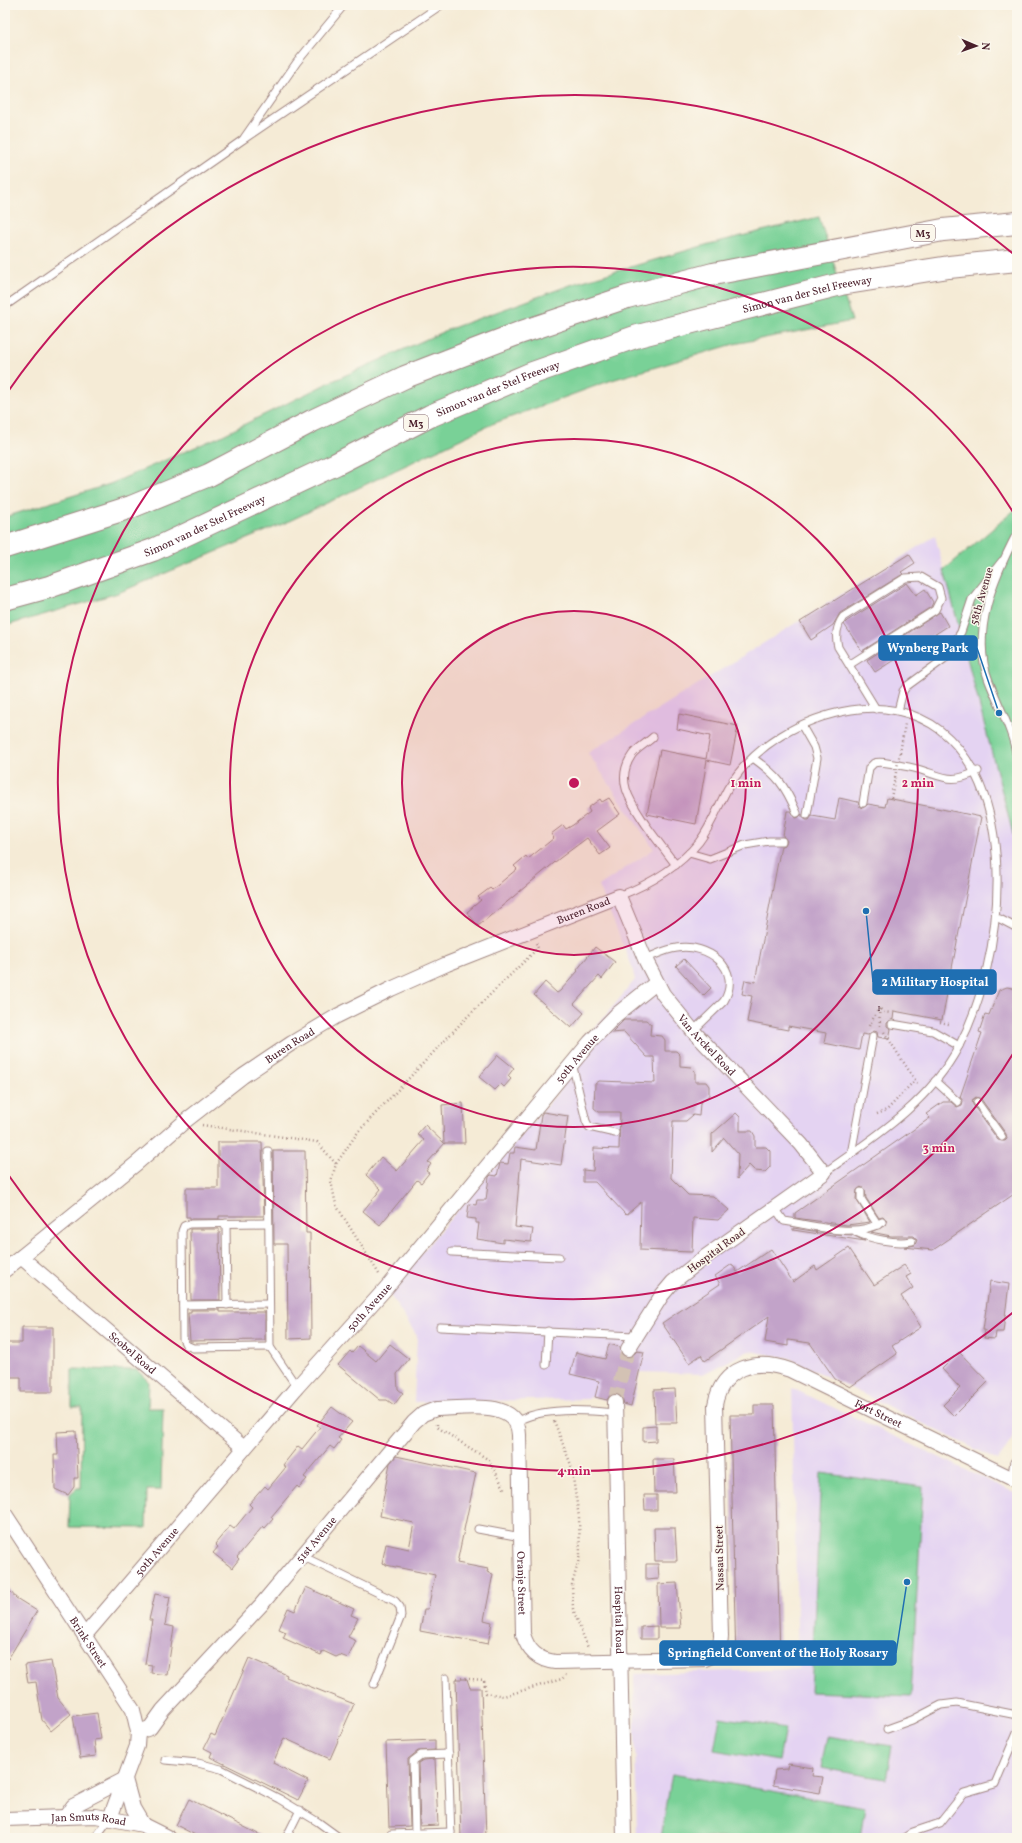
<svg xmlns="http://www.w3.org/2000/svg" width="1022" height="1843" font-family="Vollkorn,serif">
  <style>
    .built { fill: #e4d3f2 }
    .green { fill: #79d197; stroke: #627861 }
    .building { fill: #c2a3c9; fill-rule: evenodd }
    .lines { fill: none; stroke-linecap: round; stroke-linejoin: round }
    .street-tunnel { stroke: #d3c2b4; stroke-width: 14; stroke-dasharray: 14 7; stroke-linecap: butt }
    .lane-casing { stroke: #a08580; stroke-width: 9 }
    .street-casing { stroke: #a08580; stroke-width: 16 }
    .highway-casing { stroke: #a08580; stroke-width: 24 }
    .path { stroke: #a08580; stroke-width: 2.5; stroke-dasharray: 1 3; stroke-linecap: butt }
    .lane { stroke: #fff; stroke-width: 7 }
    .street { stroke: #fff; stroke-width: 14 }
    .highway { stroke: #fff; stroke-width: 22 }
    .path-bridge { stroke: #a08580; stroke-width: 2.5; stroke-dasharray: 1 3; stroke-linecap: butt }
    .ring { fill: none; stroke: #c2185b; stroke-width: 2 }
    .labels { text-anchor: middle; stroke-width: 3; stroke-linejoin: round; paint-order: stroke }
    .number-label { font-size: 9px; fill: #684052 }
    .shield { fill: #fbf7ec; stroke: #7f6065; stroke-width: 1 }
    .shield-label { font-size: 10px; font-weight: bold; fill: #4a1f2b }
    .street-label { font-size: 11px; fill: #4a1f2b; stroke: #fbf7ec }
    .centre { fill: #c2185b; stroke: #fbf7ec; stroke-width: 2 }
    .ring-label { font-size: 12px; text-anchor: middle; font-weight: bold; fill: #c2185b; stroke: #fbf7ec; stroke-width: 3; stroke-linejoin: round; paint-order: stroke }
    .leader { fill: none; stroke: #1f6fb2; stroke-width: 1.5 }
    .callout-dot { fill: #1f6fb2; stroke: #fbf7ec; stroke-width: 1.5 }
    .callout { fill: #1f6fb2; stroke: #1f6fb2; stroke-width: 1.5 }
    .callout-label { font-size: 12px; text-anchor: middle; font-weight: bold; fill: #fff }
  </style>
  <rect width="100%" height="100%" fill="#fbf7ec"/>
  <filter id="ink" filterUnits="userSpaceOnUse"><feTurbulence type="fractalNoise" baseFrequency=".025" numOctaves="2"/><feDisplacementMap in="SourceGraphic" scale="8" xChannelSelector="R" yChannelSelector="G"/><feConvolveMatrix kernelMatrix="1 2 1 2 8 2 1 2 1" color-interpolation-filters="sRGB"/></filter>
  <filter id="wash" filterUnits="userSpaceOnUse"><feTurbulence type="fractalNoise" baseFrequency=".012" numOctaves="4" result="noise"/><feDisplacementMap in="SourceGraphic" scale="16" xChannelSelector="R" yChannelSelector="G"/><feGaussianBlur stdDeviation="0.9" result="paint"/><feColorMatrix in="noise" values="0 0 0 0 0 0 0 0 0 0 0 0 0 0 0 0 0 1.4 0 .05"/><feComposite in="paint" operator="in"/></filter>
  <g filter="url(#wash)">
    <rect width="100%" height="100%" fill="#f5ebd6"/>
    <g class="built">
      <path d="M935 536 1017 849V1398L1012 1441 998 1460 789 1358 749 1351 703 1374 640 1372 632 1406 590 1396 589 1399 414 1402 417 1336 388 1292 562 1088 553 1079 635 980 632 966 599 886 654 849 588 753Z"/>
      <path d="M792 1388 1017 1494V1838H637L634 1674 798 1669Z"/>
    </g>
    <g class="green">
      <path d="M819 217 852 321 734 344 612 380 492 424 285 523 118 593 5 626V517L110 484 221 436 326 384 447 330 576 283 709 244Z"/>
      <path d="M1017 508V849L944 570Z"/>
      <path d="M72 1369 137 1370 149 1382 148 1408H163L161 1490H147L146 1528 69 1527 70 1494 77 1488H81L82 1407H72Z"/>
      <path d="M821 1473 923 1487 911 1696 811 1692Z"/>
      <path d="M720 1717 785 1728 779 1761 714 1750Z"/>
      <path d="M827 1736 892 1746 886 1779 821 1768Z"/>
      <path d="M672 1774 865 1807 860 1838H661Z"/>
    </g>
    <g id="blocks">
      <g class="building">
        <path d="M909 554 915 563 901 572 903 574 840 613 833 625 811 640 800 622Z"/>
        <path d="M907 583 916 595 925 589 933 602 931 607 862 651 844 624 847 621Z"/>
        <path d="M940 612 948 626 875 672 867 660Z"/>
        <path d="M679 714 738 726 730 765 707 760 696 824 647 814 660 750 706 759 710 736 677 729Z"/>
        <path d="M609 798 620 814 597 831 610 848 600 855 587 838 560 858 478 926 467 912 481 900 478 897 490 888 492 890 506 878 517 869 514 866 526 856 528 859 554 838 551 834 563 825 566 829 573 825 590 812 588 808 600 799 602 802Z"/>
        <path d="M839 798 858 802 860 807 863 808 868 804 885 807 887 798 981 817 942 1020 894 1011 893 1019 887 1023V1026L891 1029 889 1039 878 1037 877 1032 874 1031 868 1035 862 1034 859 1050 824 1043 826 1033 788 1026V1030L747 1022 752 996 742 994 745 980 755 982 781 846 785 845 787 841 783 836 787 811H791L796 818 799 817 802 814V817L806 820H809L812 816 835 820Z"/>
        <path d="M595 947 615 962 602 979 599 976 574 1004 584 1013 571 1028 534 995 545 982 557 993 560 991 578 971 577 970Z"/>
        <path d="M684 959 711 988 703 996 676 966Z"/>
        <path d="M1007 987 1017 989V1192L933 1250 904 1247 915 1245 917 1240 914 1236H891L871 1232 884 1226 887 1220 883 1217 879 1218 866 1198 865 1190 861 1187 857 1190 856 1199 870 1222 847 1225 795 1218V1213L930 1118 926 1114 943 1102H951L957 1107 962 1105 963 1101 960 1097 982 1033 979 1032 985 1014 989 1015 999 990ZM976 1097 981 1099 1006 1134 1007 1139 1005 1141 998 1140 973 1105 972 1100Z"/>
        <path d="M624 1020H646L651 1024 650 1035 662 1036 665 1040V1051H676L680 1055V1066L691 1067 695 1071V1082H706L709 1086V1095L700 1103 699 1116 693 1115 686 1121H673L671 1178 688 1195 713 1196 729 1210 718 1220 693 1218 692 1252 640 1250 641 1202 626 1215 595 1182H583V1170L593 1171 594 1148 619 1149 620 1112H599L594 1108 595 1084 599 1081 655 1083 654 1057H647L624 1032 611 1033Z"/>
        <path d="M498 1055 514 1068 508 1076 511 1079 504 1087 501 1084 495 1090 479 1077Z"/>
        <path d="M463 1103 465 1143H445L428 1162 431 1164 426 1171 429 1173 421 1183 417 1180 380 1225 363 1211 381 1189 366 1175 381 1157 397 1171 424 1140 417 1134 425 1125 444 1143 442 1105Z"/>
        <path d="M543 1112 568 1116 561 1165 521 1159 515 1227 533 1229 531 1242 503 1239V1243L477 1239 479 1223H476V1219L467 1218 469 1204 476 1205 477 1200H486L489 1177 491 1175 497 1176 500 1163 508 1164 510 1153H514L515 1147 536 1150 541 1115Z"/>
        <path d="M736 1113 740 1117V1131H752L755 1136V1147H766L770 1151V1167L765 1172 755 1171 749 1165 737 1179 738 1154 724 1138 712 1152V1134Z"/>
        <path d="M218 1142H262L264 1216H219V1219H190V1217H186V1188H218Z"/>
        <path d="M273 1151H305L306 1233H310L311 1338 288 1339 287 1244H274Z"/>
        <path d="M793 1228 833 1234 852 1235 865 1241 793 1230Z"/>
        <path d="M190 1229H219L220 1300H191Z"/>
        <path d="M849 1248 874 1285 904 1265 911 1274 906 1277 913 1288 901 1296 921 1327 892 1346 897 1354 850 1387 835 1379 810 1343 788 1340V1346L765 1342 769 1316 705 1361 701 1355 689 1363 662 1323 720 1284 715 1276 732 1264 737 1272 771 1249 793 1282 815 1266 817 1270Z"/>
        <path d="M990 1281 1009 1284 1003 1332H996L995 1339 984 1338 985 1330H983Z"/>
        <path d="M191 1310H220V1312H265V1340L190 1341 188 1313H191Z"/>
        <path d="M22 1327H53V1392H21V1377H5V1343H22Z"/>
        <path d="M390 1344 409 1359 397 1374 398 1389 403 1393 394 1405 387 1400H380L338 1365 350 1351 352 1353 358 1346 376 1361Z"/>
        <path d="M609 1344 620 1347 621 1353 627 1357 632 1356 637 1351 644 1352 631 1406 624 1404 622 1397 615 1394 610 1395 607 1400 595 1397 599 1381 570 1374 576 1352 605 1359Z"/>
        <path d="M959 1352 988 1382 954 1416 943 1405 960 1388 942 1369Z"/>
        <path d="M675 1389 677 1423H655L654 1390Z"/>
        <path d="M754 1405H774L780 1662 736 1663 730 1415H754Z"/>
        <path d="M332 1407 352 1422 338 1438 341 1440 334 1449 330 1446 304 1477 307 1479 299 1488 297 1486 271 1517 273 1519 265 1528 263 1526 237 1557 239 1559 232 1568 213 1553 218 1547 215 1544 230 1526 234 1529 252 1507 249 1504 265 1486 268 1489 286 1467 283 1465 298 1446 302 1449 320 1427 317 1425Z"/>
        <path d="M656 1426V1441L643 1442V1427Z"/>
        <path d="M76 1431 78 1478H74V1487L68 1495 55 1489 54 1455H58L57 1432Z"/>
        <path d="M396 1456 476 1473 457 1563 488 1569 487 1572 493 1574 484 1620 492 1622 488 1644 420 1631 424 1609H428L435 1575 386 1565V1564L382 1563 386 1544 409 1549 414 1523 380 1516 390 1463Z"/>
        <path d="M653 1459H674L676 1492H654Z"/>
        <path d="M644 1495H657V1510H645Z"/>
        <path d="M654 1528H675L677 1561H655Z"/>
        <path d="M646 1564H658L659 1579 646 1580Z"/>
        <path d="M677 1583 681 1628H659L658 1584Z"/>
        <path d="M5 1585 16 1598 37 1611 5 1664Z"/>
        <path d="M306 1587 354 1609 351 1615 358 1618 348 1637 356 1641 348 1658 340 1655 336 1657 323 1651 321 1655 283 1638 286 1632 279 1629 288 1608 295 1611Z"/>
        <path d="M155 1594 170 1597 165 1625 174 1627 167 1675 151 1673 152 1665 145 1664 152 1620H149Z"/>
        <path d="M657 1626V1639H641V1627Z"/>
        <path d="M249 1658 287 1675 286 1677 354 1704 330 1759 284 1738 273 1763 308 1781 298 1800 210 1757 212 1752 204 1748 211 1734 215 1736Z"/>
        <path d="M51 1661 58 1698 71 1714 51 1731 42 1720 36 1682 28 1683 25 1665Z"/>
        <path d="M456 1679H467L470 1688H481L486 1838H461Z"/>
        <path d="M97 1713 101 1739 94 1740 96 1756 80 1758 73 1716Z"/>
        <path d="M435 1740V1750L418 1751 408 1759 410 1826 389 1827 386 1742Z"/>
        <path d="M435 1759 438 1825 420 1826 418 1763 423 1760Z"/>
        <path d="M788 1764 813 1768 812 1776 823 1777 820 1793 773 1785 775 1770 787 1769Z"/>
        <path d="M189 1799 266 1838H201L176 1825Z"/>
      </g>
    </g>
  </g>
  <g filter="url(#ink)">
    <use href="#blocks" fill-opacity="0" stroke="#a08580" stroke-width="1"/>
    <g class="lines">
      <path class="street-tunnel" d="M615 1402 628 1349"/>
      <g class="lane-casing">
        <g id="lane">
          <path d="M244 138 297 62 344 5"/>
          <path d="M5 306 241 141 441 5"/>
          <path d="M1017 533C994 577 970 632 989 681 999 707 1013 731 1017 758"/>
          <path d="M849 665 935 610 941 598 938 587 921 577 905 578 843 617C836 627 835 636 838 647L876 709"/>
          <path d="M898 711 903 691 907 686 944 659 961 632 972 599 1002 561"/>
          <path d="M802 726 814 747 817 758 807 815"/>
          <path d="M653 737C647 743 637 748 632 755 614 781 632 804 646 825 656 839 666 852 676 865"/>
          <path d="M753 758C778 776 784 784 797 813"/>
          <path d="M863 803 869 768 874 763C880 761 887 763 893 764 902 766 912 767 921 770 946 778 952 784 978 771"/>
          <path d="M689 853 710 859 745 845 769 841H782"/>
          <path d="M619 896C650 884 678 868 699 842 712 825 718 806 728 788 754 745 802 718 851 710 882 705 915 711 940 730 1022 795 1004 960 959 1046 929 1103 875 1137 824 1173"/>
          <path d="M1000 919 1017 928"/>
          <path d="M645 959C655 955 666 949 677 948 707 943 743 968 724 1001L693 1031"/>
          <path d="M892 1024 933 1031 959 1046"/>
          <path d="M572 1063 586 1121 589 1127 615 1133"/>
          <path d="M935 1081 958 1102"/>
          <path d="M977 1102 1002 1137"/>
          <path d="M268 1151 270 1347 297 1387"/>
          <path d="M851 1154 873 1036"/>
          <path d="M861 1192V1199L878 1225"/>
          <path d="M775 1208 784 1221C813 1225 856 1239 882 1222"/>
          <path d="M226 1223 227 1305"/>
          <path d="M268 1223 189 1224 184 1226 182 1231 183 1339 186 1345 193 1348 270 1347"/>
          <path d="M856 1232C871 1239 895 1244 912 1241"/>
          <path d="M452 1252 559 1257"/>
          <path d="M183 1305 269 1304"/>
          <path d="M440 1327 635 1336"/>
          <path d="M546 1365 548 1331"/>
          <path d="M516 1422C541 1407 585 1410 615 1413"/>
          <path d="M478 1529 521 1537"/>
          <path d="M302 1556 395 1601 400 1607 401 1616 374 1684"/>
          <path d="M446 1678 451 1838"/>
          <path d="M887 1729 912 1720 941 1705 957 1703 1017 1715"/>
          <path d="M165 1760 198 1763 221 1769 280 1799 318 1822 340 1838"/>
          <path d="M415 1833 413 1761 421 1755 449 1754"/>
          <path d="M391 1834 451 1832"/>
          <path d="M95 1838 110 1818"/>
          <path d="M286 1838 300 1810"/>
          <path d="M904 1838 913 1832 940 1823 964 1793 995 1784 1017 1732"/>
        </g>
      </g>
      <g class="street-casing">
        <g id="street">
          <path id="s1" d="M21 1257 244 1448"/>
          <path id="s2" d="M5 1270 137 1163 184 1122 243 1076 292 1043 337 1016 391 989 447 964 619 896 645 959 663 994 693 1031 801 1144 824 1173 705 1257 673 1282 662 1295 628 1349"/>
          <path id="s3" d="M615 1402 624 1838"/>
          <path d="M1015 1480 1017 1464"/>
          <path id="s4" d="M5 1514 133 1710 138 1732 137 1746 110 1818"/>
          <path id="s5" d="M85 1635 297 1387 387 1287 590 1042 616 1015 656 983"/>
          <path id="s6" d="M138 1732 150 1728 163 1710 261 1605 414 1422 423 1414 436 1409C461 1409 518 1397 519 1435L523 1634C528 1651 538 1660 555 1662L705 1659C716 1655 721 1647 721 1636L715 1405C722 1366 757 1358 790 1370L1017 1481"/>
          <path d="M66 1816 73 1806 125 1779 133 1808 143 1825"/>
          <path id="s7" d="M5 1819 96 1816 143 1825 169 1838"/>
        </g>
      </g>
      <g class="highway-casing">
        <g id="highway">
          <path d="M5 547 131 507 209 475 312 421 405 377 522 332 627 297 713 274 943 230 1017 223"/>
          <path id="s8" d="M5 599 49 587 153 550 336 464 430 416 530 374 638 336 841 284 949 267 1017 260"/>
        </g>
      </g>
      <g class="path">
        <path d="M900 753 905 724"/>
        <path d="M891 798 895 777"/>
        <path d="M940 1022 949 1024"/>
        <path d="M869 1026 879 1008"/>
        <path d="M880 1026 879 1008 884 1012 891 1013"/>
        <path d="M884 1032 917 1083"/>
        <path d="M877 1114 887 1110 915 1080"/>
        <path d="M202 1125 317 1142 336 1164"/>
        <path d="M379 1274 336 1205 331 1181 336 1164 358 1132 466 1018 538 948 536 943"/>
        <path d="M554 1421 571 1465 579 1517 580 1555 572 1585 573 1609 588 1648"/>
        <path d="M437 1424V1427L489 1460 505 1490"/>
        <path d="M457 1678 484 1680 486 1693 504 1696 562 1679 566 1675"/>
        <path d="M377 1838 383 1837"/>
      </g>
      <use href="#lane" class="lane"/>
      <use href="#street" class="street"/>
      <use href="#highway" class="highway"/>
      <path class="path-bridge" d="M895 777 900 753"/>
    </g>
  </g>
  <circle cx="574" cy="783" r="172" fill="#c2185b" fill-opacity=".12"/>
  <g class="ring">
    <circle cx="574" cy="783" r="172"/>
    <circle cx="574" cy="783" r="344"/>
    <path d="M1016 1049A516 516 0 1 1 1016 517"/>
    <path d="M1016 1310A688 688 0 0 1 7 1173M7 393A688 688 0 0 1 1016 256"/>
  </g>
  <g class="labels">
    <g class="number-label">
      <text x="879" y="1011">1</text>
    </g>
    <g class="shield">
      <rect x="911" y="225" width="24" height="16" rx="3"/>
      <rect x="404" y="415" width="24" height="16" rx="3"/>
    </g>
    <g class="shield-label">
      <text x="923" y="237">M3</text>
      <text x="416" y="427">M3</text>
    </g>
    <g class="street-label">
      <text dy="4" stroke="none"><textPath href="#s8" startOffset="861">Simon van der Stel Freeway</textPath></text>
      <text dy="4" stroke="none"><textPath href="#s8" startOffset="537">Simon van der Stel Freeway</textPath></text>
      <text dy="4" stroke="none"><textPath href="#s8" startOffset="213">Simon van der Stel Freeway</textPath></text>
      <text transform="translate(981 596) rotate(-74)" y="4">58th Avenue</text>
      <text dy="4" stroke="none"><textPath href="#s2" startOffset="687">Buren Road</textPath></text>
      <text dy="4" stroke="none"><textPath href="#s2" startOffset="900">Van Arckel Road</textPath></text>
      <text dy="4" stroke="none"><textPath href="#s2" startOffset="363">Buren Road</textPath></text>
      <text dy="4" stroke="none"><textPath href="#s5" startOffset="758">50th Avenue</textPath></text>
      <text transform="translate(716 1250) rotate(-36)" y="4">Hospital Road</text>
      <text dy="4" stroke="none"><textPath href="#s5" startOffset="434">50th Avenue</textPath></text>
      <text dy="4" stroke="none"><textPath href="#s1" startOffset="147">Scobel Road</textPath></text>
      <text dy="4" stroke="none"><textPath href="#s6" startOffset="1391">Fort Street</textPath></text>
      <text dy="4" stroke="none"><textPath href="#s6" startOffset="264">51st Avenue</textPath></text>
      <text dy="4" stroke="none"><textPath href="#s5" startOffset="110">50th Avenue</textPath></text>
      <text transform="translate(719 1558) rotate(-91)" y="4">Nassau Street</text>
      <text dy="4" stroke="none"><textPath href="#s6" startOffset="689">Oranje Street</textPath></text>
      <text dy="4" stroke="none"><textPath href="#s3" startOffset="218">Hospital Road</textPath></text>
      <text dy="4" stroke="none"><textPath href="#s4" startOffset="153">Brink Street</textPath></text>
      <text dy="4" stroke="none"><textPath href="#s7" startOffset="84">Jan Smuts Road</textPath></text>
    </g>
  </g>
  <circle cx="574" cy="783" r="6" class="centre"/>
  <g class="ring-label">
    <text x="746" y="787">1 min</text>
    <text x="918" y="787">2 min</text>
    <text x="939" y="1152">3 min</text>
    <text x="574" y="1475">4 min</text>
  </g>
  <path class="leader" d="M999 713L977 648M866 911L873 982M907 1582L896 1653"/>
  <g class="callout-dot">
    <circle cx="999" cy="713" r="4"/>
    <circle cx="866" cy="911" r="4"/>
    <circle cx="907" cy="1582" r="4"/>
  </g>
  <g class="callout">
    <rect x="879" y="636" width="98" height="24" rx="4"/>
    <rect x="873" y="970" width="123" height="24" rx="4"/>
    <rect x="660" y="1641" width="236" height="24" rx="4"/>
  </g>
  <g class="callout-label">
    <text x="928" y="652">Wynberg Park</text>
    <text x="935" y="986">2 Military Hospital</text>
    <text x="778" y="1657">Springfield Convent of the Holy Rosary</text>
  </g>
  <rect width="1022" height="1843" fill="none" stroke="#fbf7ec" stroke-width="20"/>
  <g transform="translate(976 46) rotate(92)" stroke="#fbf7ec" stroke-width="3" paint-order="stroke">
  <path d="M0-3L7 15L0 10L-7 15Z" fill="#4a1f2b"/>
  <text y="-6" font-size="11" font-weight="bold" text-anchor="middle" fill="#4a1f2b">N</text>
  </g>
</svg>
